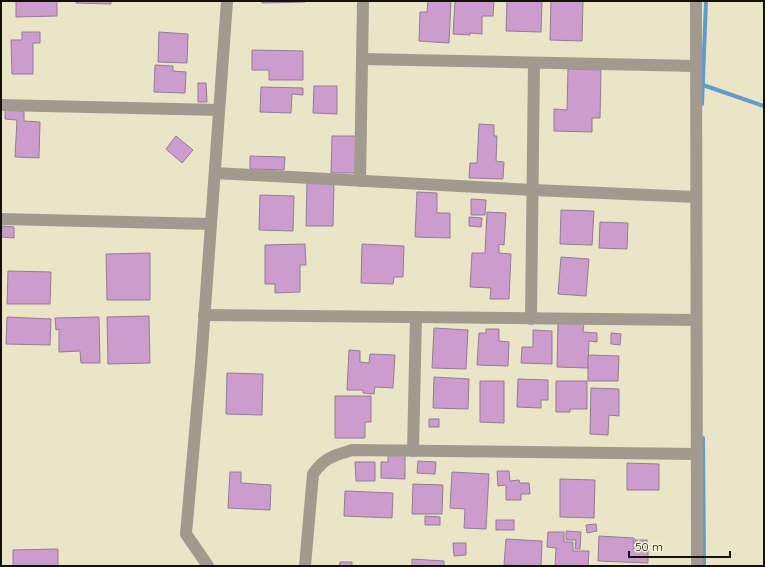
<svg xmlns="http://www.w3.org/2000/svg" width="765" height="567" font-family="Quicksand,sans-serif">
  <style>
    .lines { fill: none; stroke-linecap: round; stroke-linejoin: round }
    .stream { stroke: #639bc8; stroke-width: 4 }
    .building { fill: #cc9cce; stroke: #917d92 }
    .minor { stroke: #a29a8f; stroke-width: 12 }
  </style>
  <rect width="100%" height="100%" fill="#ebe5c7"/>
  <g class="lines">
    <g class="stream">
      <path d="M703 85 764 106"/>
      <path d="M702 104 706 1"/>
      <path d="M703 438 704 566"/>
    </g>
  </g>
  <g class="building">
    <path d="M16 1H57V16L16 17Z"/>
    <path d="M76 1H111V4L76 3Z"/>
    <path d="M262 1H305V2L262 3Z"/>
    <path d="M428 1H451L449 43 419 41 420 12H427Z"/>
    <path d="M455 1H494L493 16H482V34L470 33V35L453 34Z"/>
    <path d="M507 1H542L541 32 506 31Z"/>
    <path d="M551 1H583L582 41 550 40Z"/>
    <path d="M22 32H40V43H33V74H12L11 40H22Z"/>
    <path d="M159 32 188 34 187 63 158 62Z"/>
    <path d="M252 50 303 51V80H269V70H252Z"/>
    <path d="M155 65 173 66V71L186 72 185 93 154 92Z"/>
    <path d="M568 69 601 70 600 118H592V132L554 131V109L567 110Z"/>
    <path d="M198 83H206L207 102H198Z"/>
    <path d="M314 86H337V114L313 113Z"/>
    <path d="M261 87 303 88V95L292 94 291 113 260 112Z"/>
    <path d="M5 110 24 111V121L40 122 39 158 15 157 17 120 5 119Z"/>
    <path d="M479 124 494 125V136H497L496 161 504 162 503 179 469 178 470 163H477Z"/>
    <path d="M176 136 193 150 182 163 166 149Z"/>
    <path d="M332 136H356L355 173H331Z"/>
    <path d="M250 156 285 157 284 170 250 169Z"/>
    <path d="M307 181 334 182 333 226H306Z"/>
    <path d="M417 192 437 193V213H450V238L415 237Z"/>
    <path d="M260 195 294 196 293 231 259 230Z"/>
    <path d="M471 199 486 200 485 215H471Z"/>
    <path d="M561 210 594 211 592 245 560 244Z"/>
    <path d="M487 212 506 213 504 245 499 244V253L511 254 509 299H490L491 288 470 287 472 253H485Z"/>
    <path d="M469 217 482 218 481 227 469 226Z"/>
    <path d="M600 222 628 223 627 249 599 248Z"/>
    <path d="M2 226 14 227V238L1 237Z"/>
    <path d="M305 244 306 265H300V292L275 293V284H265V245Z"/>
    <path d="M362 244 404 246 403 277H394L393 284 361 283Z"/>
    <path d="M150 253V300H107L106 254Z"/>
    <path d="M561 257 589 259 586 296 558 294Z"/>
    <path d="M8 271 51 272 50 304H7Z"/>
    <path d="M149 316 150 363 108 364 107 317Z"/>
    <path d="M7 317 51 319 50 345 6 344Z"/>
    <path d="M99 317 100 363H81L80 351 59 352V329L56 330 55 318Z"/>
    <path d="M558 322 584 323 583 332 597 333V342L589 341 588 368 557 367Z"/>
    <path d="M434 328 468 330 466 369 432 368Z"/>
    <path d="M486 329H499V341L509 342 508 366 477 365 479 333H486Z"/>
    <path d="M533 330 552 331V364L521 363 522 347H533Z"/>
    <path d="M611 333 621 334 620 345 611 344Z"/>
    <path d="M349 350 360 351V362L369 363 370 354 395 355 393 388 375 387 374 394 363 393V390H347Z"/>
    <path d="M588 355 619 356 618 381H588Z"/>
    <path d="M227 373 263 374 262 415 226 414Z"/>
    <path d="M434 377 469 379 468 409 433 408Z"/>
    <path d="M518 379 548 380V400H541V408L517 407Z"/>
    <path d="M480 381H504V423L480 422Z"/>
    <path d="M556 381H587V409H570V412H556Z"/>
    <path d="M591 388 619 389V416L609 415 608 435 590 434Z"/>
    <path d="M335 396H371V422H365V438H335Z"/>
    <rect x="429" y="419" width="10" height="8"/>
    <path d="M388 453 405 454V479L381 478V462H388Z"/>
    <path d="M418 461 436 462 435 474 417 473Z"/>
    <path d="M355 462H375V481H356Z"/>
    <path d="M627 463 659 464V490H627Z"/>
    <path d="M497 471H509L510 481 519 480 520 483H529L530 494H521V500H506V485L498 486Z"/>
    <path d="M230 472H241V483L271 485 270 510 228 508Z"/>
    <path d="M452 472 489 474 486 529 464 528 465 509 450 508Z"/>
    <path d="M560 479 595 480 594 518 560 517Z"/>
    <path d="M413 484 443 485 442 514H412Z"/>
    <path d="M345 491 393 493 392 518 344 516Z"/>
    <path d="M425 516 440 517V525H425Z"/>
    <rect x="496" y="520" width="18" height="10"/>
    <path d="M596 524 597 531 587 533 586 525Z"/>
    <path d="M566 531 581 532 580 549H575L576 540H566Z"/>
    <path d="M548 532H564V542H573V551H589L588 566H555L556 548 547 547Z"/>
    <path d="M599 536 634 538 633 549H648V563L598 561Z"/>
    <path d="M506 539 542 541 541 566 504 565Z"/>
    <rect x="635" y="540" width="12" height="8"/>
    <path d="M453 543H466V555L454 556Z"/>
    <path d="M58 549V566H13V550Z"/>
    <path d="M412 559 444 561V566H412Z"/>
    <path d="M340 562H352V566H339Z"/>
  </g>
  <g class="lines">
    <g class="minor">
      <path d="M696 1 697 566"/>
      <path d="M362 59 696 66"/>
      <path d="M1 105 219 110"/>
      <path d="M215 173 533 190 696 197"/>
      <path d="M360 181 363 1"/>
      <path d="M1 219 211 224"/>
      <path d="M204 315 696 320"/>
      <path d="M531 319 534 63"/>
      <path d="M413 451 416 317"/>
      <path d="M208 566 186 534 201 364 227 1"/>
      <path d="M305 566 313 474C325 457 333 456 352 450L696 454"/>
    </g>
  </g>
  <rect width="765" height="567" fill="none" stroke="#141208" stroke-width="4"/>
  <path d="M629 551v6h101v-6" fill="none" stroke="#141208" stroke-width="2"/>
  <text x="635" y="551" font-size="12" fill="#141208" stroke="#f8f3d4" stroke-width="3" paint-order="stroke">50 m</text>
</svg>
